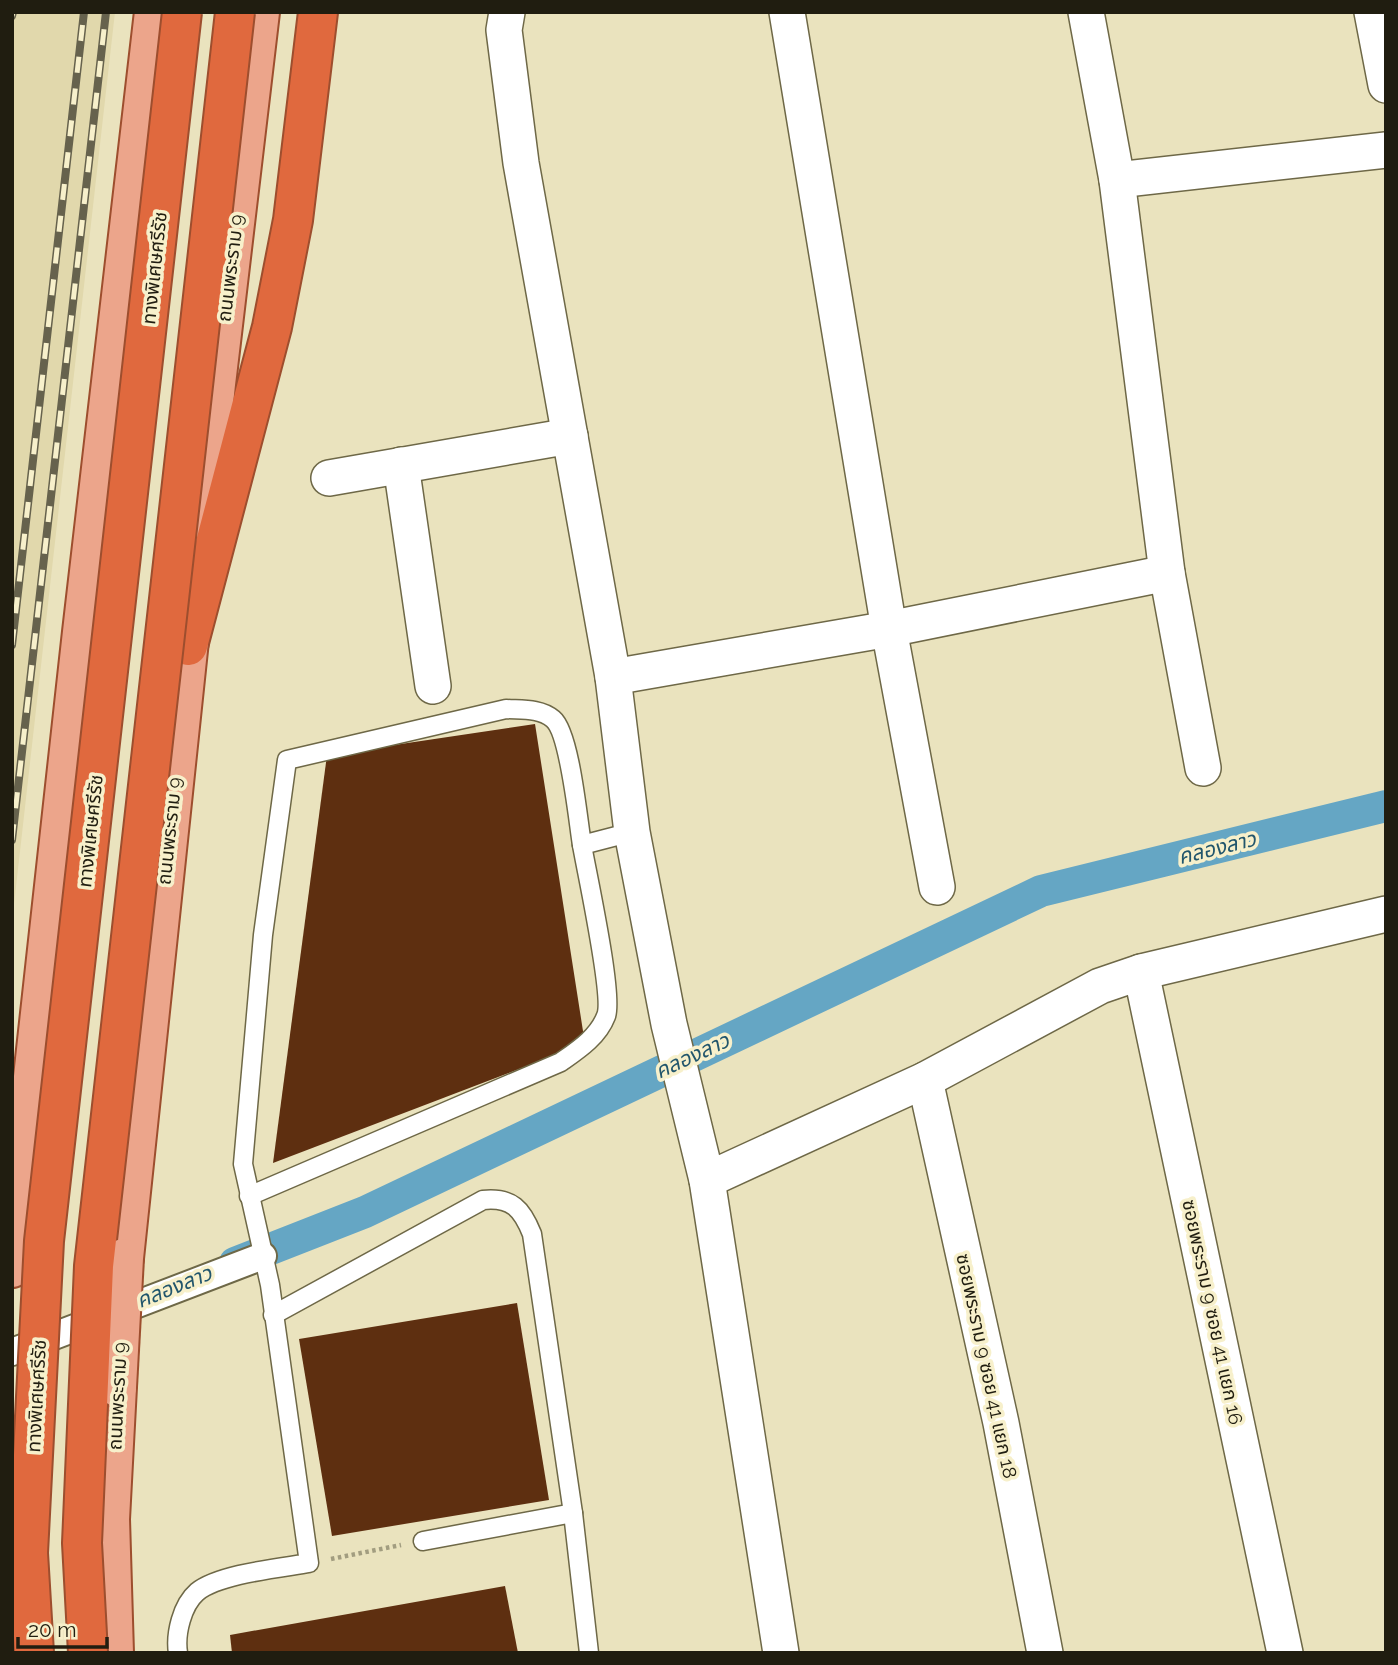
<svg xmlns="http://www.w3.org/2000/svg" width="1398" height="1665" font-family="Raleway,'Noto Sans Thai',sans-serif">
  <style>
    .built { fill: #e1d8ac }
    .lines { fill: none; stroke-linecap: round; stroke-linejoin: round }
    .canal { stroke: #65a6c4; stroke-width: 32 }
    .building { fill: #5e2f10 }
    .service-casing { stroke: #6e6847; stroke-width: 21 }
    .pedestrian-casing { stroke: #6e6847; stroke-width: 30 }
    .minor-casing { stroke: #6e6847; stroke-width: 38 }
    .primary-casing { stroke: #9d4e2e; stroke-width: 42 }
    .motorway-casing { stroke: #9d4e2e; stroke-width: 42 }
    .path { stroke: #a29d80; stroke-width: 4.5; stroke-dasharray: 3.5 3.5; stroke-linecap: butt }
    .service { stroke: #fff; stroke-width: 18 }
    .pedestrian { stroke: #fff; stroke-width: 26 }
    .minor { stroke: #fff; stroke-width: 35 }
    .primary { stroke: #eca58b; stroke-width: 38 }
    .motorway { stroke: #e0693e; stroke-width: 38 }
    .rail-casing { stroke: #66624d; stroke-width: 8 }
    .rail { stroke: #f7f0cb; stroke-width: 5; stroke-dasharray: 16; stroke-linecap: butt }
    .primary-bridge-casing { stroke: #9d4e2e; stroke-width: 42; stroke-linecap: butt }
    .motorway-bridge-casing { stroke: #9d4e2e; stroke-width: 42; stroke-linecap: butt }
    .primary-bridge { stroke: #eca58b; stroke-width: 38 }
    .motorway-bridge { stroke: #e0693e; stroke-width: 38 }
    .labels { text-anchor: middle; stroke-width: 7; stroke-linejoin: round; paint-order: stroke }
    .street-label { font-size: 19px; fill: #201d10; stroke: #f7f0cb }
    .water-label { font-size: 21px; font-style: italic; fill: #22566c; stroke: #f7f0cb }
  </style>
  <rect width="100%" height="100%" fill="#eae3be"/>
  <path class="built" d="M12 12H115L12 922Z"/>
  <g class="lines">
    <path class="canal" d="M235 1263 365 1212 1041 891 1386 806"/>
  </g>
  <g class="building">
    <path d="M535 724 585 1044 273 1163 327 755Z"/>
    <path d="M517 1303 549 1500 332 1536 299 1339Z"/>
    <path d="M505 1586 518 1653H232L230 1635Z"/>
  </g>
  <g class="lines">
    <g class="service-casing">
      <g id="service">
        <path d="M249 1196 561 1062C578 1050 598 1037 606 1016 614 997 587 874 582 845"/>
        <path d="M273 1315 483 1200C512 1197 522 1209 532 1234L573 1513 589 1653"/>
        <path d="M423 1541 573 1513"/>
        <path d="M178 1653C175 1634 182 1605 197 1592 219 1574 280 1568 309 1563L270 1285 243 1164 263 935 287 760 506 709C522 710 540 708 553 719 570 733 578 821 582 845L632 832"/>
      </g>
    </g>
    <g class="pedestrian-casing">
      <path id="pedestrian" d="M12 1352 263 1256"/>
    </g>
    <g class="minor-casing">
      <g id="minor">
        <path d="M507 12 504 30 521 163 613 677 632 832 669 1024 707 1180 781 1653"/>
        <path d="M787 12 889 629 937 887"/>
        <path d="M1086 12 1117 180 1167 573 1203 768"/>
        <path d="M1372 12 1386 85"/>
        <path d="M1117 180 1386 150"/>
        <path d="M401 465 433 686"/>
        <path d="M329 478 570 436"/>
        <path d="M613 677 889 629 1167 573"/>
        <path d="M1141 972 1285 1653"/>
        <path d="M925 1080 1001 1423 1045 1653"/>
        <path d="M707 1180 925 1080 1100 986 1141 972 1386 914"/>
      </g>
    </g>
    <g class="primary-casing">
      <g id="primary">
        <path d="M124 1258 216 384 260 12"/>
        <path d="M12 1268 82 632 154 12"/>
        <path d="M114 1653 110 1519 117 1387"/>
      </g>
    </g>
    <g class="motorway-casing">
      <path id="motorway" d="M188 646 272 327 293 220 318 12"/>
    </g>
    <path class="path" d="M331 1559 401 1545"/>
    <use href="#service" class="service"/>
    <use href="#pedestrian" class="pedestrian"/>
    <use href="#minor" class="minor"/>
    <use href="#primary" class="primary"/>
    <use href="#motorway" class="motorway"/>
    <g class="rail-casing">
      <g id="rail">
        <path d="M12 16 13 12"/>
        <path d="M12 645 84 12"/>
        <path d="M12 840 106 12"/>
      </g>
    </g>
    <use href="#rail" class="rail"/>
    <g class="primary-bridge-casing">
      <path id="primary-bridge" d="M117 1387 124 1258"/>
    </g>
    <g class="motorway-bridge-casing">
      <g id="motorway-bridge">
        <path d="M34 1653 28 1553 44 1241 182 12"/>
        <path d="M88 1653 82 1543 94 1266 235 12"/>
      </g>
    </g>
    <use href="#primary-bridge" class="primary-bridge"/>
    <use href="#motorway-bridge" class="motorway-bridge"/>
  </g>
  <g class="labels">
    <g class="street-label">
      <text transform="translate(154 268) rotate(-84)" y="7">ทางพิเศษศรีรัช</text>
      <text transform="translate(230 268) rotate(-83)" y="7">ถนนพระราม 9</text>
      <text transform="translate(90 831) rotate(-84)" y="7">ทางพิเศษศรีรัช</text>
      <text transform="translate(169 831) rotate(-84)" y="7">ถนนพระราม 9</text>
      <text transform="translate(1213 1312) rotate(78)" y="7">ซอยพระราม 9 ซอย 41 แยก 16</text>
      <text transform="translate(987 1366) rotate(78)" y="7">ซอยพระราม 9 ซอย 41 แยก 18</text>
      <text transform="translate(36 1396) rotate(-87)" y="7">ทางพิเศษศรีรัช</text>
      <text transform="translate(117 1396) rotate(-87)" y="7">ถนนพระราม 9</text>
    </g>
    <g class="water-label">
      <text transform="translate(1217 848) rotate(-14)" y="7">คลองลาว</text>
      <text transform="translate(692 1056) rotate(-25)" y="7">คลองลาว</text>
      <text transform="translate(174 1287) rotate(-22)" y="7">คลองลาว</text>
    </g>
  </g>
  <rect width="1398" height="1665" fill="none" stroke="#201d10" stroke-width="28"/>
  <path d="M18 1637v10h89v-10" fill="none" stroke="#201d10" stroke-width="3.5"/>
  <text x="28" y="1637" font-size="21" fill="#201d10" stroke="#f7f0cb" stroke-width="5" paint-order="stroke">20 m</text>
</svg>
